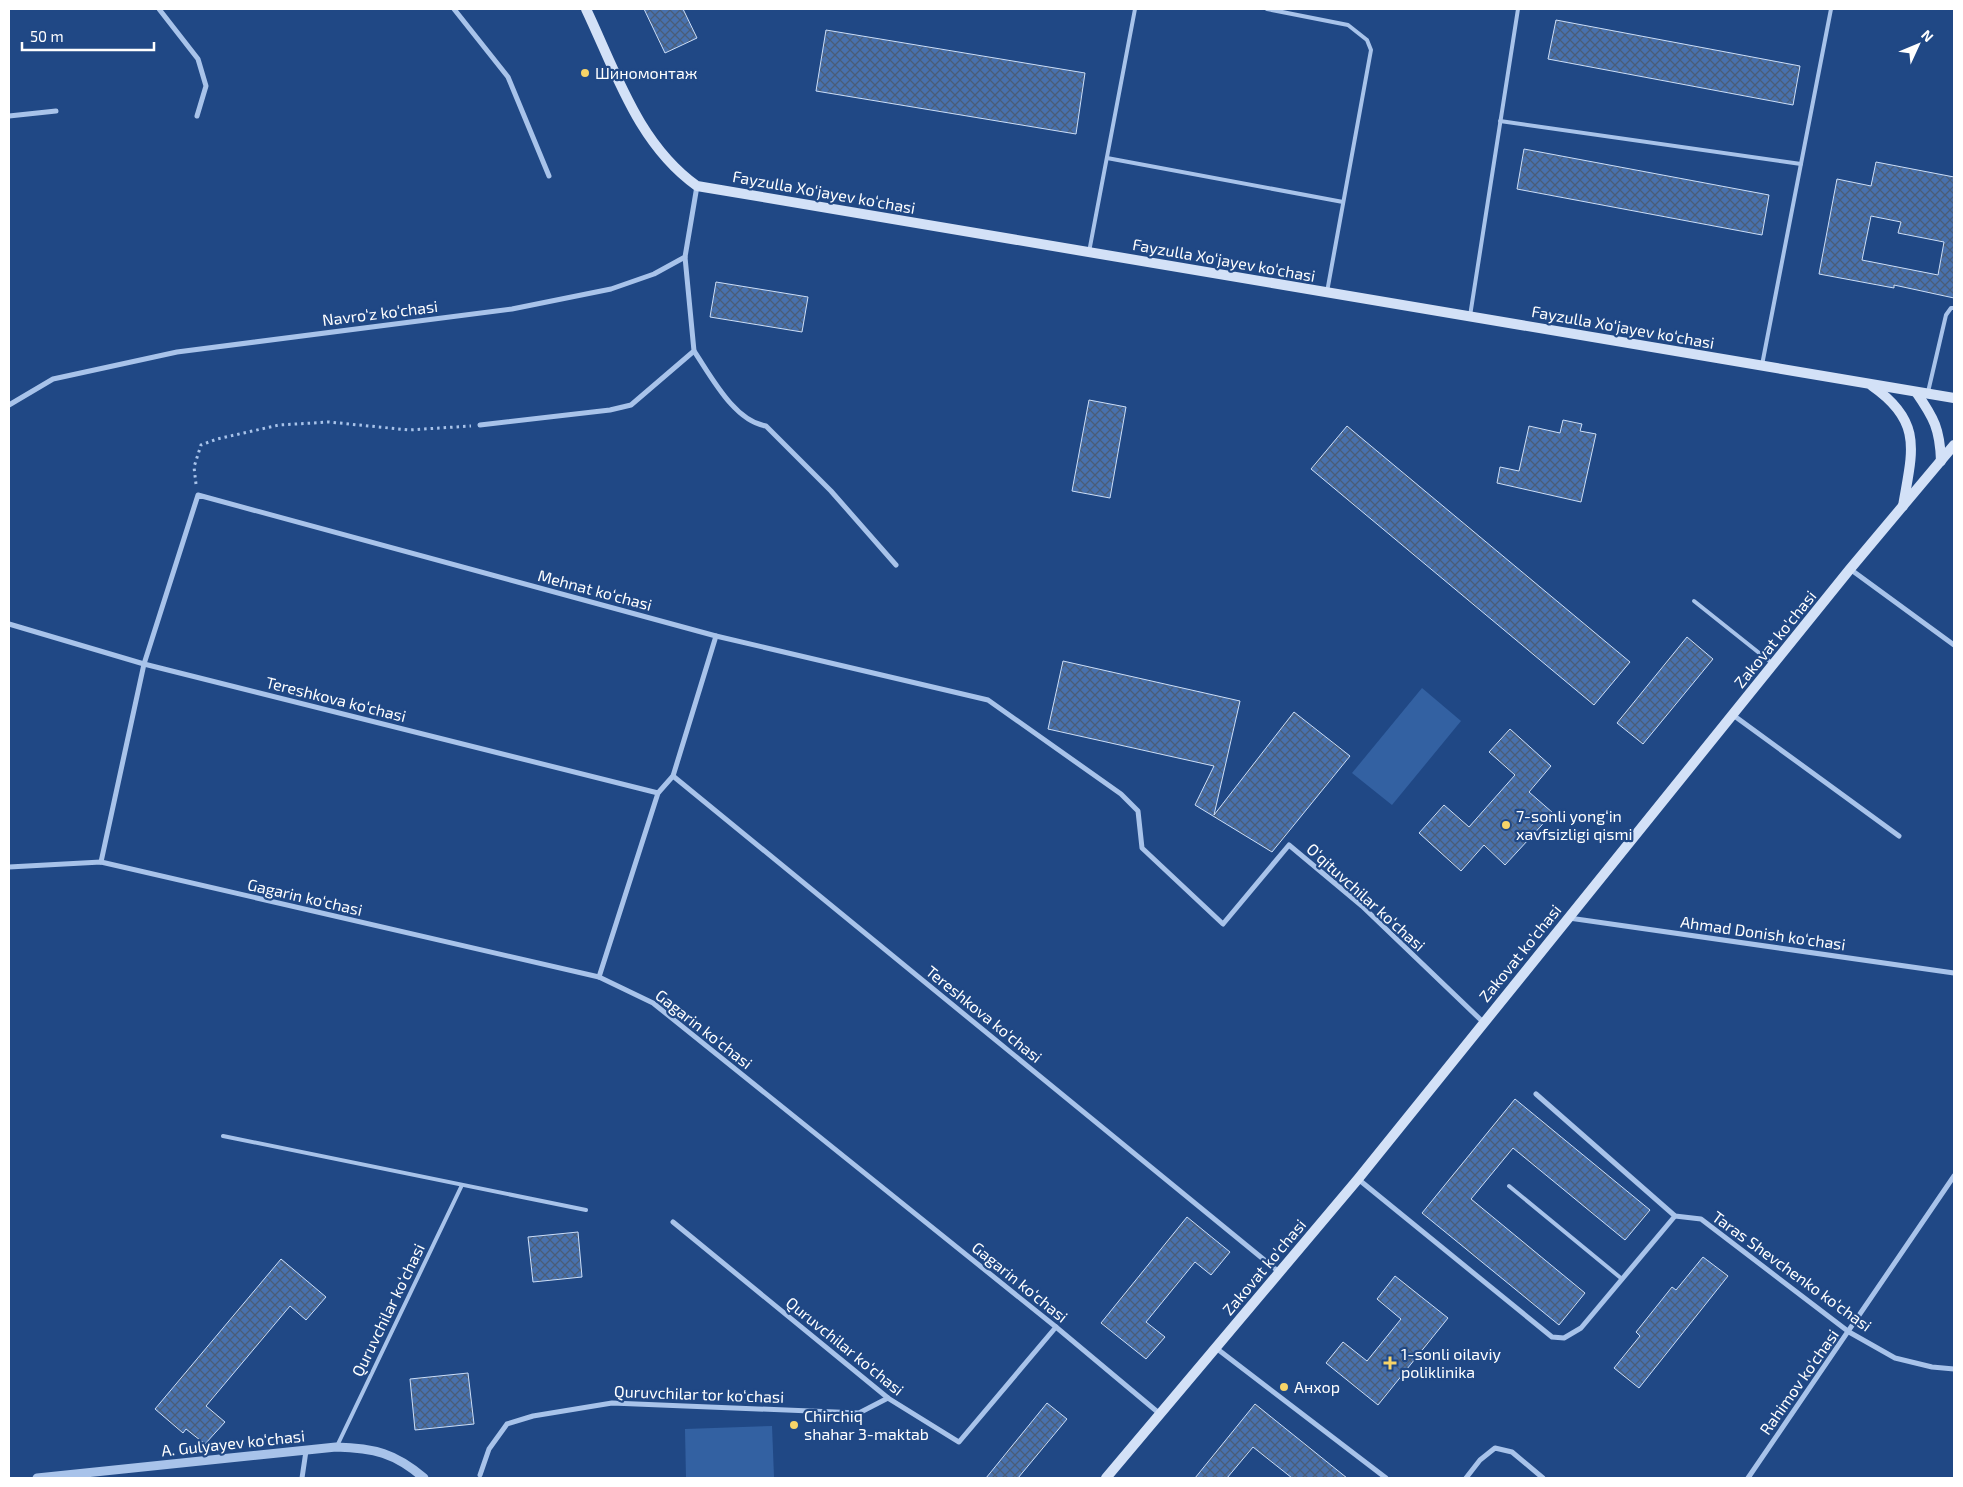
<svg xmlns="http://www.w3.org/2000/svg" width="1963" height="1487" font-family="'Exo 2',sans-serif">
  <style>
    .pitch { fill: #3361a2 }
    .building { fill: url(#building-cross-hatch); stroke: #ccdef7; fill-rule: evenodd }
    .lines { fill: none; stroke-linecap: round; stroke-linejoin: round }
    .path { stroke: #a8c3ea; stroke-width: 3; stroke-dasharray: 2.5 4; stroke-linecap: butt }
    .service { stroke: #a8c3ea; stroke-width: 4 }
    .minor { stroke: #a8c3ea; stroke-width: 5 }
    .tertiary { stroke: #a8c3ea; stroke-width: 9 }
    .secondary { stroke: #d3e1f7; stroke-width: 10 }
    .poi-dot { fill: #f7d468; stroke: #204885; stroke-width: 2 }
    .labels { text-anchor: middle; stroke-width: 4.5; stroke-linejoin: round; paint-order: stroke }
    .poi-label { font-size: 16px; fill: #fff; stroke: #204885; text-anchor: start }
    .street-label { font-size: 16px; fill: #fff; stroke: #204885 }
  </style>
  <defs>
    <pattern id="building-cross-hatch" width="8" height="8" patternUnits="userSpaceOnUse" patternTransform="scale(1.25)"><rect width="8" height="8" fill="#4871ad"/><path d="M0 0l8 8M0 8l8-8" fill="none" stroke="#4a5d78"/></pattern>
  </defs>
  <rect width="100%" height="100%" fill="#204885"/>
  <g class="pitch">
    <path d="M1422 688 1461 721 1392 805 1352 773Z"/>
    <path d="M772 1426 774 1477 686 1478 685 1429Z"/>
  </g>
  <g class="building">
    <path d="M644 9H683L697 38 665 53Z"/>
    <path d="M1556 20 1800 66 1793 105 1548 59Z"/>
    <path d="M826 30 1085 73 1076 134 816 91Z"/>
    <path d="M1524 149 1769 195 1762 235 1517 189Z"/>
    <path d="M1876 162 1954 177V298L1894 285V288L1819 274 1837 179 1871 186ZM1871 216 1901 222 1898 233 1944 242 1938 275 1862 260Z"/>
    <path d="M716 282 808 297 802 332 710 317Z"/>
    <path d="M1089 400 1126 407 1110 498 1072 491Z"/>
    <path d="M1563 420 1582 424 1580 431 1596 434 1581 502 1497 483 1500 467 1519 471 1529 426 1560 433Z"/>
    <path d="M1347 426 1630 662 1594 705 1311 469Z"/>
    <path d="M1687 637 1713 659 1643 744 1617 723Z"/>
    <path d="M1063 661 1240 701 1214 815 1294 712 1350 756 1272 852 1195 805 1214 766 1048 729Z"/>
    <path d="M1510 729 1551 766 1529 792 1553 813 1505 865 1484 845 1461 871 1419 833 1444 805 1469 827 1515 775 1489 752Z"/>
    <path d="M1515 1099 1650 1210 1625 1240 1513 1148 1471 1199 1585 1293 1559 1325 1422 1213Z"/>
    <path d="M1187 1217 1230 1252 1211 1275 1195 1262 1146 1322 1165 1337 1146 1359 1101 1323Z"/>
    <path d="M578 1232 582 1277 533 1282 528 1237Z"/>
    <path d="M1703 1257 1728 1276 1639 1388 1614 1368 1640 1336 1636 1332 1672 1287 1676 1290Z"/>
    <path d="M281 1259 326 1297 306 1320 290 1306 206 1406 225 1422 205 1444 186 1429 183 1433 155 1409Z"/>
    <path d="M1395 1276 1448 1318 1378 1405 1326 1363 1343 1342 1367 1361 1401 1319 1377 1299Z"/>
    <path d="M468 1373 474 1424 415 1430 410 1379Z"/>
    <path d="M1047 1403 1067 1419 1018 1478H986Z"/>
    <path d="M1255 1404 1347 1478H1292L1253 1447 1227 1478H1195Z"/>
  </g>
  <g class="lines">
    <path class="path" d="M196 484 194 467 201 445 217 439 279 425 329 422 409 430 471 426"/>
    <g class="service">
      <path d="M1267 9 1348 25 1367 40 1371 50 1327 292"/>
      <path d="M1500 121 1801 164"/>
      <path d="M1107 158 1343 202"/>
      <path d="M1089 252 1135 9"/>
      <path d="M1470 316 1518 9"/>
      <path d="M1762 365 1831 9"/>
      <path d="M1928 392 1946 315 1951 308H1954"/>
      <path d="M1694 601 1773 664"/>
      <path d="M223 1136 586 1210"/>
      <path d="M1509 1186 1622 1279"/>
      <path d="M337 1446 462 1185"/>
    </g>
    <g class="minor">
      <path d="M159 9 198 59 206 86 197 116"/>
      <path d="M454 9 508 77 549 176"/>
      <path d="M9 116 56 111"/>
      <path d="M694 351C711 376 734 421 766 426L831 491 896 565"/>
      <path d="M9 405 53 379 177 352 512 309 611 289 654 274 685 257 697 186"/>
      <path d="M480 425 610 410 631 405 694 351 685 257"/>
      <path d="M1850 569 1954 645"/>
      <path d="M9 624 144 664 658 793"/>
      <path d="M1733 715 1899 836"/>
      <path d="M673 776 1279 1272"/>
      <path d="M101 862 144 664 198 495 716 636 988 700 1121 794 1138 811 1142 848 1223 924 1289 845 1362 906 1483 1022"/>
      <path d="M9 867 101 862 599 977 653 1003 1056 1327 1160 1414"/>
      <path d="M1569 918 1954 973"/>
      <path d="M599 977 658 793 673 776 716 636"/>
      <path d="M1536 1094 1675 1216 1701 1219 1849 1332 1895 1358 1932 1367 1954 1369"/>
      <path d="M1358 1179 1552 1337 1564 1338 1581 1328 1675 1216"/>
      <path d="M673 1222 888 1398 959 1442 1056 1327"/>
      <path d="M1216 1348 1386 1478"/>
      <path d="M480 1475 489 1449 507 1424 533 1416 612 1403 859 1413 888 1398"/>
      <path d="M302 1478 306 1451"/>
      <path d="M1466 1478 1480 1460 1495 1448 1512 1452 1543 1478"/>
      <path d="M1748 1478 1954 1176"/>
    </g>
    <path class="tertiary" d="M37 1478 336 1447C374 1448 395 1453 424 1478"/>
    <g class="secondary">
      <path d="M586 9C616 72 638 144 697 186L1954 398"/>
      <path d="M1872 386C1924 422 1912 452 1903 506"/>
      <path d="M1916 392C1934 418 1940 429 1941 461"/>
      <path d="M1106 1478 1358 1179 1850 569 1954 445"/>
    </g>
  </g>
  <g class="poi-dot">
    <circle cx="585" cy="73" r="5"/>
    <circle cx="1506" cy="825" r="5"/>
    <path d="M1387.5 1355.5h5v5h5v5h-5v5h-5v-5h-5v-5h5z"/>
    <circle cx="1284" cy="1387" r="5"/>
    <circle cx="794" cy="1425" r="5"/>
  </g>
  <g class="labels">
    <g class="poi-label">
      <text x="595" y="79">Шиномонтаж</text>
      <text x="1516" y="822">7-sonli yong‘in<tspan x="1516" dy="18">xavfsizligi qismi</tspan></text>
      <text x="1401" y="1360">1-sonli oilaviy<tspan x="1401" dy="18">poliklinika</tspan></text>
      <text x="1294" y="1393">Анхор</text>
      <text x="804" y="1422">Chirchiq<tspan x="804" dy="18">shahar 3-maktab</tspan></text>
    </g>
    <g class="street-label">
      <text transform="translate(824 192) rotate(10)" y="6">Fayzulla Xo‘jayev ko‘chasi</text>
      <text transform="translate(1224 260) rotate(10)" y="6">Fayzulla Xo‘jayev ko‘chasi</text>
      <text transform="translate(380 313) rotate(-7)" y="6">Navro‘z ko‘chasi</text>
      <text transform="translate(1623 327) rotate(10)" y="6">Fayzulla Xo‘jayev ko‘chasi</text>
      <text transform="translate(595 590) rotate(15)" y="6">Mehnat ko‘chasi</text>
      <text transform="translate(1775 639) rotate(-51)" y="6">Zakovat ko'chasi</text>
      <text transform="translate(336 699) rotate(14)" y="6">Tereshkova ko‘chasi</text>
      <text transform="translate(305 897) rotate(13)" y="6">Gagarin ko‘chasi</text>
      <text transform="translate(1366 897) rotate(42)" y="6">O‘qituvchilar ko‘chasi</text>
      <text transform="translate(1763 933) rotate(8)" y="6">Ahmad Donish ko‘chasi</text>
      <text transform="translate(1520 953) rotate(-51)" y="6">Zakovat ko'chasi</text>
      <text transform="translate(984 1014) rotate(39)" y="6">Tereshkova ko‘chasi</text>
      <text transform="translate(704 1029) rotate(38)" y="6">Gagarin ko‘chasi</text>
      <text transform="translate(1264 1267) rotate(-50)" y="6">Zakovat ko'chasi</text>
      <text transform="translate(1792 1271) rotate(36)" y="6">Taras Shevchenko ko‘chasi</text>
      <text transform="translate(1020 1282) rotate(39)" y="6">Gagarin ko‘chasi</text>
      <text transform="translate(388 1310) rotate(-64)" y="6">Quruvchilar ko‘chasi</text>
      <text transform="translate(845 1346) rotate(39)" y="6">Quruvchilar ko‘chasi</text>
      <text transform="translate(1799 1382) rotate(-55)" y="6">Rahimov ko‘chasi</text>
      <text transform="translate(699 1394) rotate(2)" y="6">Quruvchilar tor ko‘chasi</text>
      <text transform="translate(233 1443) rotate(-6)" y="6">A. Gulyayev ko‘chasi</text>
    </g>
  </g>
  <rect width="1963" height="1487" fill="none" stroke="#ffffff" stroke-width="20"/>
  <g transform="translate(1918 45) rotate(46)" stroke="#204885" stroke-width="4" paint-order="stroke">
  <path d="M0-4L9 19L0 12L-9 19Z" fill="#ffffff"/>
  <text y="-8" font-size="14" font-weight="bold" text-anchor="middle" fill="#ffffff">N</text>
  </g>
  <path d="M22 42v8h132v-8" fill="none" stroke="#ffffff" stroke-width="2.5"/>
  <text x="30" y="42" font-size="15" fill="#ffffff" stroke="#204885" stroke-width="4" paint-order="stroke">50 m</text>
</svg>
